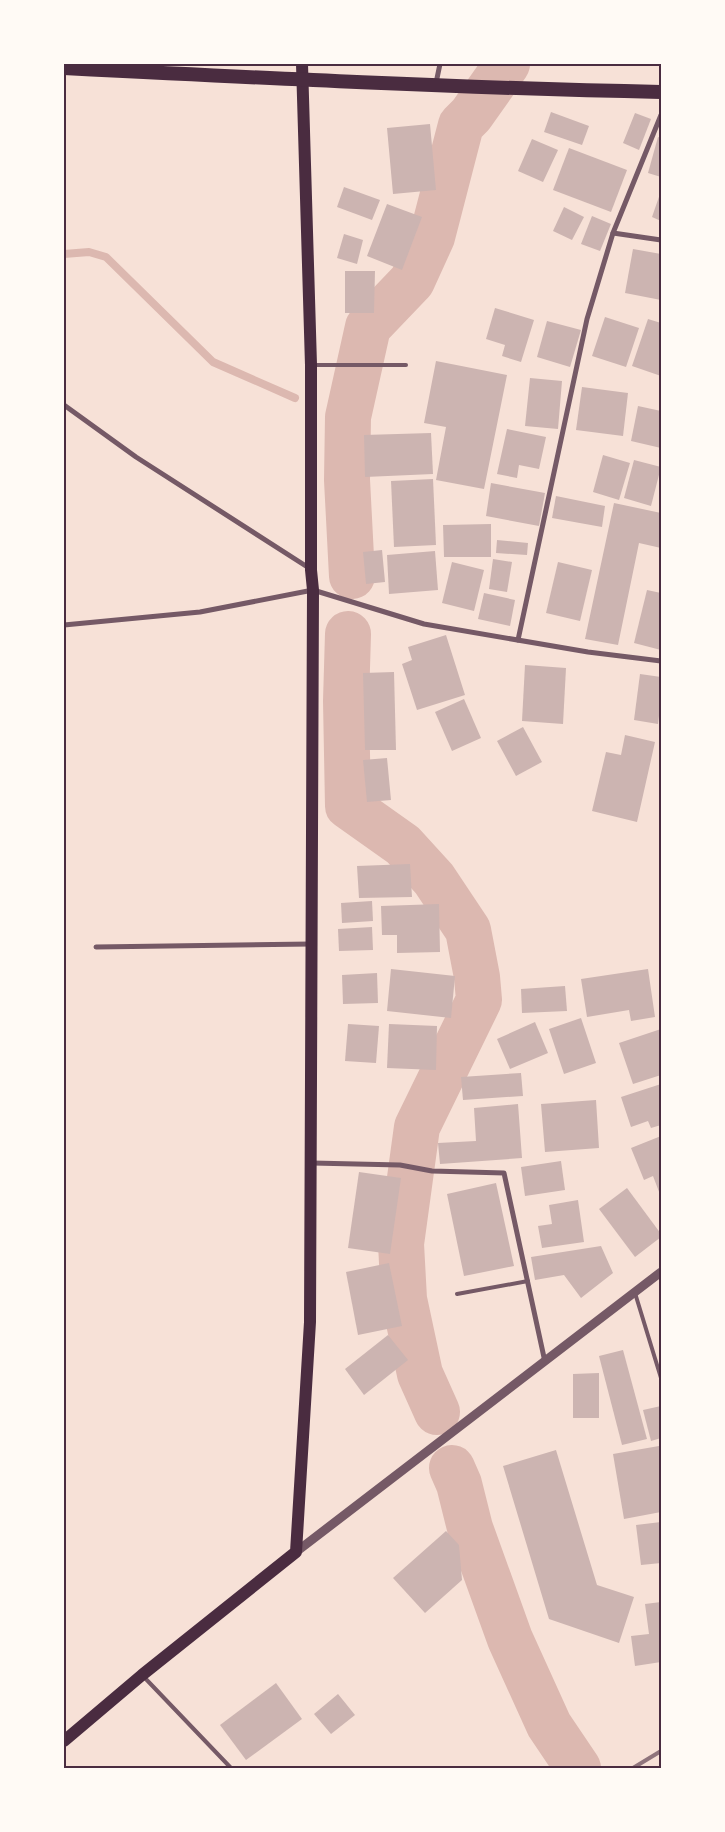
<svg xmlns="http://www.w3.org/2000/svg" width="725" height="1832" font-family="Bitter,serif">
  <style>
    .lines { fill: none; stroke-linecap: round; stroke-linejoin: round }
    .stream { stroke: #dcb8b0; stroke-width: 8 }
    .river { stroke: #dcb8b0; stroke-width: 46 }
    .building { fill: #ccb4b1 }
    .service { stroke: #755966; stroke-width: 4 }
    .minor { stroke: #755966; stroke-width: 5 }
    .tertiary { stroke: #755966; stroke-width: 9 }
    .primary { stroke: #4a2c40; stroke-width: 12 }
    .trunk { stroke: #4a2c40; stroke-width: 14 }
    .rail { stroke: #8f747c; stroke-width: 4 }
    .neatline { fill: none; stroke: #4a2c40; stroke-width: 2 }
  </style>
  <rect width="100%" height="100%" fill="#f7e1d7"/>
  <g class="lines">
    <path class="stream" d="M64 254 89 252 106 257 213 362 295 398"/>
    <g class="river">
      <path d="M352 576 347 480 348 417 368 327 412 281 432 237 461 125 471 115 507 64"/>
      <path d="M348 634 346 701 348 806 403 845 434 879 468 930 477 977 479 1000 417 1127 401 1244 404 1299 420 1374 437 1412"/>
      <path d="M452 1468 459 1484 470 1528 510 1639 549 1725 578 1768"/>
    </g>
  </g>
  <g class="building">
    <path d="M551 112 589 126 582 145 544 132Z"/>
    <path d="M635 113 651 119 639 150 623 143Z"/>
    <path d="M430 124 436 190 393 194 387 128Z"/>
    <path d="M658 137 661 138V177L648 173Z"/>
    <path d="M532 139 558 150 543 182 518 171Z"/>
    <path d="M569 148 627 170 611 212 553 190Z"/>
    <path d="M344 187 380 200 372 220 337 207Z"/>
    <path d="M661 191V221L652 217Z"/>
    <path d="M387 204 422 217 402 270 367 256Z"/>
    <path d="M564 207 584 217 572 240 553 231Z"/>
    <path d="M592 216 611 224 600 251 581 244Z"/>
    <path d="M344 234 363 240 357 264 337 258Z"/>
    <path d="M633 249 661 254V300L625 293Z"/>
    <path d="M345 271H375L374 313H345Z"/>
    <path d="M495 308 534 320 521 362 502 356 505 345 486 339Z"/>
    <path d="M605 317 639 328 626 367 592 356Z"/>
    <path d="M648 319 661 323V376L632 366Z"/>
    <path d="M547 321 581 330 570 367 537 357Z"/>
    <path d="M436 361 507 375 484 489 436 480 446 427 424 423Z"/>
    <path d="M530 378 562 381 558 429 525 426Z"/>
    <path d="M582 387 628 393 623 436 576 430Z"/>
    <path d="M638 406 661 411V448L631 441Z"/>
    <path d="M507 429 546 437 539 469 519 465 517 478 497 474Z"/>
    <path d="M431 433 433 474 365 477 364 435Z"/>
    <path d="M603 455 630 463 619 500 593 492Z"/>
    <path d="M634 460 661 467 651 506 624 498Z"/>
    <path d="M433 479 436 545 394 547 391 481Z"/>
    <path d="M491 483 545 493 539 526 486 516Z"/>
    <path d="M556 496 605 506 602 527 552 518Z"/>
    <path d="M614 503 661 513V548L639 543 618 645 585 639Z"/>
    <path d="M491 524V557H444L443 525Z"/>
    <path d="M497 540 528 543 527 555 496 553Z"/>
    <path d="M382 550 385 582 366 584 363 552Z"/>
    <path d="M435 551 438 590 389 594 387 555Z"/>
    <path d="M493 559 512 562 507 592 489 589Z"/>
    <path d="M452 562 484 570 474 611 442 603Z"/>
    <path d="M558 562 592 570 580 621 546 613Z"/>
    <path d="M647 590 661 593V650L634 643Z"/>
    <path d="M484 593 515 600 510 626 478 619Z"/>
    <path d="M446 635 465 695 417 710 402 664 412 660 408 647Z"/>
    <path d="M525 665 566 668 563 724 522 721Z"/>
    <path d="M394 672 396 750H365L363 673Z"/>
    <path d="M640 674 661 677V700L658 724 634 720Z"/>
    <path d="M464 699 481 738 452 751 435 712Z"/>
    <path d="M523 727 542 762 516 776 497 741Z"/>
    <path d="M625 735 655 742 637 822 592 811 606 752 621 755Z"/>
    <path d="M387 758 391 800 367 802 363 760Z"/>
    <path d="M410 864 412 897 359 898 357 866Z"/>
    <path d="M372 901 373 921 342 923 341 903Z"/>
    <path d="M439 904 440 952 397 953V935H382L381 906Z"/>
    <path d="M372 927 373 950 339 951 338 929Z"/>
    <path d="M391 969 455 976 451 1018 387 1011Z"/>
    <path d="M648 969 655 1017 631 1021 629 1010 587 1017 581 979Z"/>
    <path d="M377 973 378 1003 343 1004 342 975Z"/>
    <path d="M565 986 567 1011 522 1013 521 989Z"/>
    <path d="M581 1018 596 1063 564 1074 549 1029Z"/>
    <path d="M535 1022 548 1053 510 1069 497 1039Z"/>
    <path d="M348 1024 379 1026 376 1063 345 1061Z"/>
    <path d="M389 1024 437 1026 436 1070 387 1068Z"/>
    <path d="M661 1029V1075L633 1084 619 1043Z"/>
    <path d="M521 1073 523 1096 463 1100 461 1077Z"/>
    <path d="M661 1084V1125L651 1128 648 1121 631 1127 621 1097Z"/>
    <path d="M596 1100 599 1148 545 1152 541 1104Z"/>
    <path d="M518 1104 522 1158 440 1164 438 1143 476 1141 474 1108Z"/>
    <path d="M661 1136V1197L653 1176 644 1180 631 1148Z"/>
    <path d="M561 1161 565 1190 525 1196 521 1167Z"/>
    <path d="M359 1172 401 1178 390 1254 348 1248Z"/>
    <path d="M496 1183 514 1266 464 1276 447 1194Z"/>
    <path d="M627 1188 661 1234V1237L635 1257 599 1209Z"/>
    <path d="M578 1200 584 1242 542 1248 538 1226 552 1224 549 1205Z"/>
    <path d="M601 1246 613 1273 581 1298 564 1275 535 1280 531 1257Z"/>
    <path d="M389 1263 402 1326 358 1335 346 1272Z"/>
    <path d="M388 1335 408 1360 364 1395 345 1369Z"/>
    <path d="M623 1350 647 1439 622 1445 599 1356Z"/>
    <path d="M599 1373V1418H573V1374Z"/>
    <path d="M661 1406V1438L651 1441 643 1410Z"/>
    <path d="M659 1446 661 1458V1512L624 1519 613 1454Z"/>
    <path d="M556 1450 597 1585 634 1597 619 1643 549 1619 503 1466Z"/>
    <path d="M661 1522V1563L641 1565 636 1525Z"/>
    <path d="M446 1531 459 1545 462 1580 425 1613 393 1578Z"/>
    <path d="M661 1602V1662L635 1666 631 1636 649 1634 645 1604Z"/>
    <path d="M276 1683 302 1719 246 1760 220 1725Z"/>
    <path d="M338 1694 355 1715 331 1734 314 1714Z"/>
  </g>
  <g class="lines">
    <g class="service">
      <path d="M313 365H406"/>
      <path d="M635 1293 661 1378"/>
      <path d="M457 1294 528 1281"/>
      <path d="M143 1676 231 1768"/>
    </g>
    <g class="minor">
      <path d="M436 83 440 64"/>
      <path d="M613 233 661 240"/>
      <path d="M64 405 136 457 309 568"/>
      <path d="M64 625 200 612 313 590 424 624 588 652 661 661"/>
      <path d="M518 640 587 319 613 233 661 115"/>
      <path d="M96 947 311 944"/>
      <path d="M312 1163 400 1165 432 1171 504 1173 545 1362"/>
    </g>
    <path class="tertiary" d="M296 1552 661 1272"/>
    <path class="primary" d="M64 1741 142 1675 296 1552 310 1322 313 590 311 570V365L302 64"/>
    <path class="trunk" d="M64 68C263 78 462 88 661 92"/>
    <path class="rail" d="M633 1768 661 1751"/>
  </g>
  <rect width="725" height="1832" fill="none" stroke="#fffaf5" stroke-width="130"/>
  <rect x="65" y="65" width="595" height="1702" class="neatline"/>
</svg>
